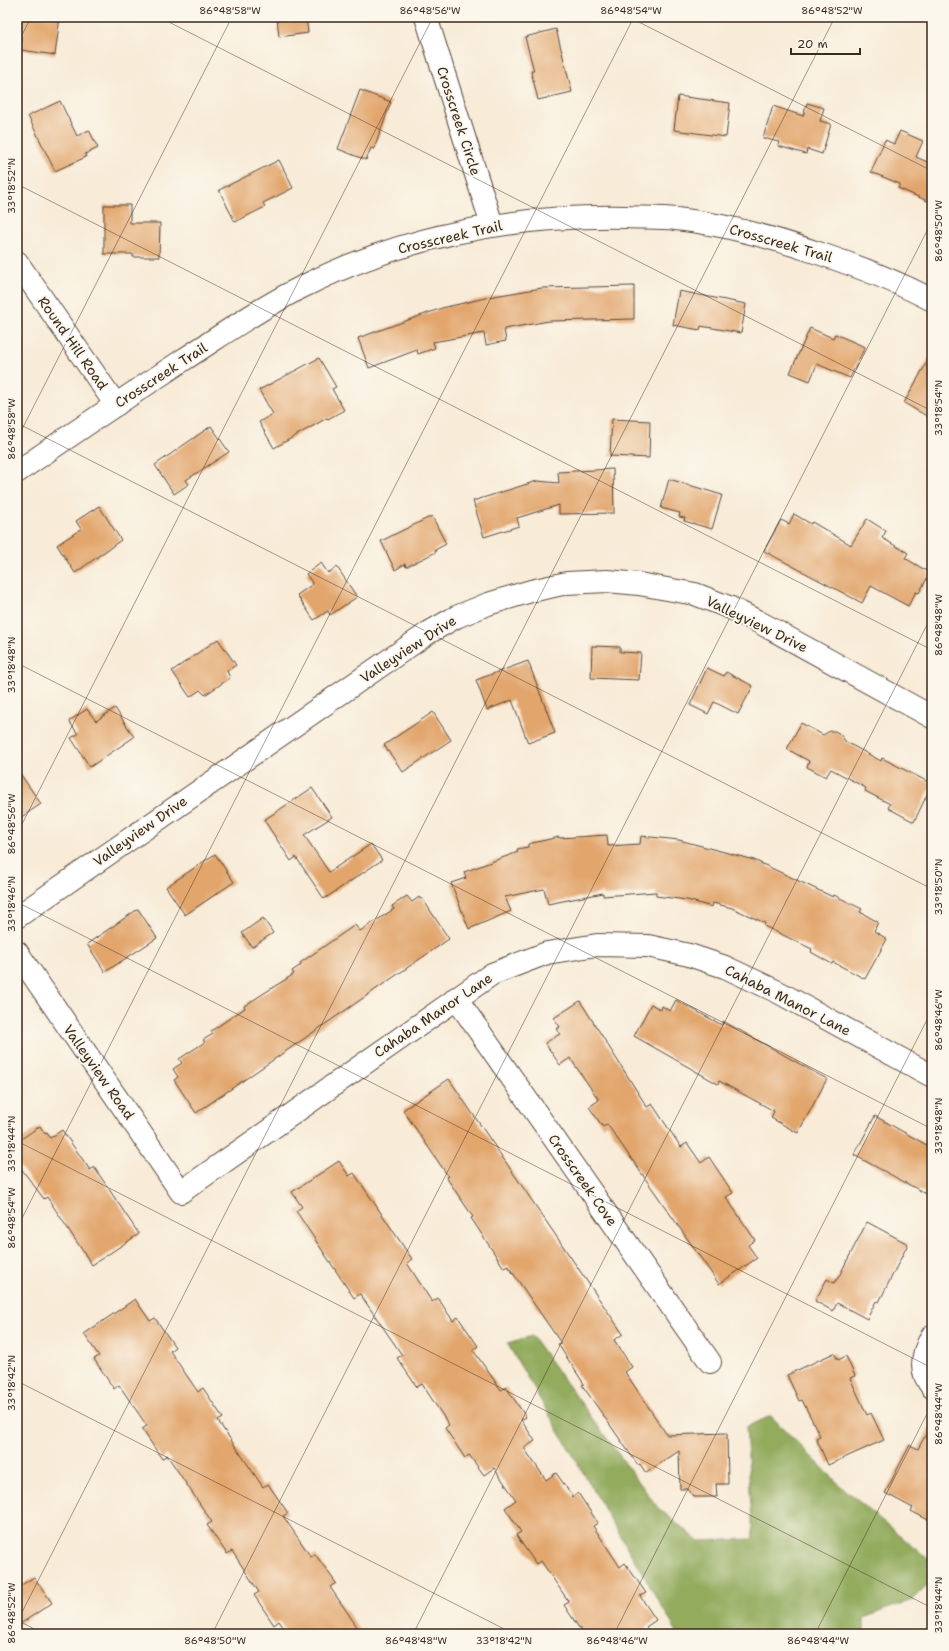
<svg xmlns="http://www.w3.org/2000/svg" width="949" height="1651" font-family="'Shantell Sans',sans-serif">
  <style>
    .forest { fill: #92ab5d; stroke: #666a3e }
    .building { fill: #e2a66d }
    .lines { fill: none; stroke-linecap: round; stroke-linejoin: round }
    .minor-casing { stroke: #57473a; stroke-width: 24 }
    .minor { stroke: #fff; stroke-width: 22 }
    .ticks { fill: none; stroke: #3b2a1e; stroke-width: 1; stroke-opacity: 0.45 }
    .labels { text-anchor: middle; stroke-width: 4; stroke-linejoin: round; paint-order: stroke }
    .street-label { font-size: 14px; fill: #3b2a1e; stroke: #fbf7ec }
    .neatline { fill: none; stroke: #3b2a1e; stroke-width: 1.5 }
    .ticks-label { font-size: 10px; text-anchor: middle; fill: #3b2a1e }
  </style>
  <rect width="100%" height="100%" fill="#fbf7ec"/>
  <filter id="ink" filterUnits="userSpaceOnUse"><feTurbulence type="fractalNoise" baseFrequency=".025" numOctaves="2"/><feDisplacementMap in="SourceGraphic" scale="8" xChannelSelector="R" yChannelSelector="G"/><feConvolveMatrix kernelMatrix="1 2 1 2 8 2 1 2 1" color-interpolation-filters="sRGB"/></filter>
  <filter id="wash" filterUnits="userSpaceOnUse"><feTurbulence type="fractalNoise" baseFrequency=".012" numOctaves="4" result="noise"/><feDisplacementMap in="SourceGraphic" scale="16" xChannelSelector="R" yChannelSelector="G"/><feGaussianBlur stdDeviation="0.9" result="paint"/><feColorMatrix in="noise" values="0 0 0 0 0 0 0 0 0 0 0 0 0 0 0 0 0 1.4 0 .05"/><feComposite in="paint" operator="in"/></filter>
  <g filter="url(#wash)">
    <rect width="100%" height="100%" fill="#f8ebd7"/>
    <path class="forest" d="M532 1336 658 1508 699 1541 753 1539 746 1427 771 1416 845 1490 932 1562V1580L913 1599 864 1618V1634H678L507 1343Z"/>
    <g id="blocks">
      <g class="building">
        <path d="M22 17H60L55 55 21 50 22 38H19Z"/>
        <path d="M277 17H306L308 33 279 37Z"/>
        <path d="M556 29 572 92 538 100 531 71H534L525 37Z"/>
        <path d="M360 90 391 102 374 149 371 148 366 160 338 149Z"/>
        <path d="M678 96 730 103 726 137 674 130Z"/>
        <path d="M60 101 77 136 89 130 98 148 85 154 86 157 55 171 28 116Z"/>
        <path d="M807 103 824 108 820 121 831 124 822 154 807 149 806 154 778 146 779 142 763 138 773 106 803 116Z"/>
        <path d="M900 131 923 141 916 157 932 164V203L898 188 900 184 871 172 885 140 894 144Z"/>
        <path d="M279 160 293 188 263 203 265 207 235 222 219 190Z"/>
        <path d="M104 205H130V223H160L159 257H133V254H104Z"/>
        <path d="M634 286V319L549 321 504 329 506 341 486 345 484 333 433 342 435 348 418 354 417 350 369 368 358 338 442 308 494 296 542 288Z"/>
        <path d="M679 291 746 304 741 333 701 326 700 330 673 325Z"/>
        <path d="M810 328 833 338 835 334 865 347 850 378 817 364 810 381 790 373Z"/>
        <path d="M932 353V419L904 403Z"/>
        <path d="M319 358 336 387 332 389 344 410 328 419 327 418 274 448 259 422 273 414 259 390Z"/>
        <path d="M612 419 650 421 649 458 610 456Z"/>
        <path d="M211 426 229 452 186 480 189 484 174 494 155 465Z"/>
        <path d="M613 469 614 513 559 514V505L517 518 519 526 484 537 473 501 537 481 559 483 558 472Z"/>
        <path d="M669 479 722 495 712 529 684 521 685 518 679 517 680 513 661 508Z"/>
        <path d="M99 506 121 540 75 573 57 545 81 529 76 521Z"/>
        <path d="M794 514 811 524 812 522 851 545 867 519 886 531 882 538 908 553 905 558 930 573 919 593 916 592 908 606 871 586 862 603 764 551 781 520 789 524Z"/>
        <path d="M432 516 446 544 435 550 436 552 406 567 405 564 395 570 381 541Z"/>
        <path d="M321 563 328 573 337 567 357 597 330 615 328 611 314 620 297 595 313 584 306 574Z"/>
        <path d="M218 639 236 665 227 671 230 678 205 695 200 690 190 697 172 671Z"/>
        <path d="M592 646 620 647V652L641 653 639 680 591 678Z"/>
        <path d="M528 661 555 733 528 743 512 700 487 710 476 680Z"/>
        <path d="M707 668 724 676 726 672 753 686 738 714 714 702 708 714 690 705Z"/>
        <path d="M115 708 134 737 90 767 71 738 78 734 69 721 87 709 96 721Z"/>
        <path d="M433 712 451 740 403 772 384 745Z"/>
        <path d="M801 723 823 735 830 731H835L840 734 846 742 881 761 882 758 932 784 914 822 888 808 890 804 865 791 866 788 831 769 826 777 807 767 809 761 787 749Z"/>
        <path d="M17 769 41 804 17 820Z"/>
        <path d="M312 788 332 817 304 835 329 872 371 844 382 860 324 899 296 857 291 861 264 820Z"/>
        <path d="M607 835 608 846 640 844 641 836 679 840 754 860 833 897 834 895 862 909 860 912 878 922 874 931 887 939 865 979 833 962 832 964 811 952 812 949 764 926 765 923 732 908 713 903 712 907 687 900 656 896V892L603 896V893L548 904 544 889 505 897 511 911 469 929 451 883 466 878 464 872 518 852 517 849 528 847V844L559 837 560 838Z"/>
        <path d="M215 854 234 882 185 915 166 887Z"/>
        <path d="M407 896 412 902 419 897 420 899 422 898 449 939 196 1113 174 1080 178 1077 173 1069 182 1063 179 1059 205 1042 203 1040 213 1034 211 1031 245 1008 244 1006 294 974 292 971 301 965 300 963 355 925 360 931 394 909 392 906Z"/>
        <path d="M138 909 157 938 105 972 87 944Z"/>
        <path d="M263 918 273 933 252 947 242 933Z"/>
        <path d="M676 1000 722 1025 723 1021 827 1079 798 1133 771 1118 774 1111 719 1081 718 1084 634 1036 651 1004 661 1010 662 1006 670 1011Z"/>
        <path d="M580 1001 647 1107 652 1104 681 1147 687 1143 701 1163 709 1157 733 1193 726 1197 755 1240 748 1245 757 1258 719 1284 607 1124 603 1127 589 1107 599 1100 570 1058 560 1065 545 1043 560 1034 556 1029 560 1027 554 1018Z"/>
        <path d="M449 1079 623 1334 614 1340 632 1367 625 1372 667 1435 727 1433 728 1484H716L717 1497H694L688 1489H680L679 1451 646 1473 640 1464 638 1465 582 1385 584 1384 558 1344 561 1343 508 1266 504 1268 471 1218 473 1217 446 1177 448 1176 403 1110Z"/>
        <path d="M875 1116 932 1148V1197L854 1155Z"/>
        <path d="M40 1126 45 1134 47 1133 50 1138 62 1130 90 1170 94 1167 139 1234 92 1265 47 1197 44 1199 17 1163V1142Z"/>
        <path d="M339 1161 349 1176 354 1173 412 1259 407 1263 432 1302 438 1298 453 1321 458 1317 478 1346 473 1350 501 1390 506 1387 526 1417 521 1420 535 1441 524 1448 546 1480 556 1473 573 1497 578 1493 598 1523 593 1526 620 1567 625 1563 646 1593 640 1596 656 1620 646 1627 650 1634H583L564 1605 569 1602 541 1561 536 1564 516 1535 521 1532 505 1508 516 1500 494 1468 484 1475 469 1455 465 1458 445 1428 449 1425 422 1384 417 1387 397 1358 402 1355 360 1294 354 1298 296 1211 302 1207 292 1192Z"/>
        <path d="M867 1222 908 1244 879 1302 876 1301 867 1319 837 1303 833 1311 815 1301 827 1279 834 1283 838 1278Z"/>
        <path d="M135 1299 150 1321 155 1318 175 1347 170 1351 198 1392 203 1388 223 1418 218 1421 263 1487 268 1484 288 1513 283 1516 311 1557 315 1554 336 1583 330 1587 362 1634H288L279 1621 274 1625 254 1595 259 1592 232 1551 227 1554 207 1525 212 1522 181 1476 167 1455 162 1459 142 1429 147 1426 119 1385 114 1389 94 1359 99 1356 84 1334Z"/>
        <path d="M834 1353 838 1360 846 1356 855 1376 850 1378 867 1415 871 1413 884 1440 828 1465 816 1438 820 1436 802 1400 799 1401 787 1375Z"/>
        <path d="M932 1423V1522L911 1511 913 1508 885 1493 910 1445 918 1449Z"/>
        <path d="M34 1577 52 1603 17 1626V1588Z"/>
      </g>
    </g>
  </g>
  <g filter="url(#ink)">
    <use href="#blocks" fill-opacity="0" stroke="#57473a" stroke-width="1"/>
    <g class="lines">
      <g class="minor-casing">
        <g id="minor">
          <path d="M426 17 492 225"/>
          <path d="M17 262 116 405"/>
          <path d="M17 472C72 434 127 397 183 360 222 335 260 308 302 287 403 236 514 215 626 217 642 218 659 217 676 219 726 224 774 238 821 254 860 267 896 281 932 300"/>
          <path d="M17 917 428 633 456 617 488 604 531 591 567 583 607 581 639 584 695 594 731 608 757 621 932 717"/>
          <path d="M17 952 181 1192 492 974 547 953 597 945 648 946 689 955 725 967 778 992 932 1076"/>
          <path d="M456 998 710 1362"/>
          <path d="M932 1336C922 1353 918 1370 932 1387"/>
        </g>
      </g>
      <use href="#minor" class="minor"/>
    </g>
  </g>
  <path class="ticks" d="M159 17 932 411M629 17 932 171M17 45 31 17M17 184 932 650M17 423 932 889M17 439 232 17M17 663 932 1129M17 834 433 17M17 902 932 1368M17 1141 932 1608M17 1228 634 17M17 1381 514 1634M17 1620 44 1634M17 1622 835 17M212 1634 932 221M413 1634 932 615M614 1634 932 1010M815 1634 932 1404"/>
  <g class="labels">
    <g class="street-label">
      <text transform="translate(459 121) rotate(72)" y="5">Crosscreek Circle</text>
      <text transform="translate(450 237) rotate(-13)" y="5">Crosscreek Trail</text>
      <text transform="translate(781 243) rotate(16)" y="5">Crosscreek Trail</text>
      <text transform="translate(73 343) rotate(55)" y="5">Round Hill Road</text>
      <text transform="translate(161 375) rotate(-33)" y="5">Crosscreek Trail</text>
      <text transform="translate(757 624) rotate(26)" y="5">Valleyview Drive</text>
      <text transform="translate(408 649) rotate(-33)" y="5">Valleyview Drive</text>
      <text transform="translate(140 831) rotate(-35)" y="5">Valleyview Drive</text>
      <text transform="translate(788 1000) rotate(27)" y="5">Cahaba Manor Lane</text>
      <text transform="translate(433 1015) rotate(-34)" y="5">Cahaba Manor Lane</text>
      <text transform="translate(99 1072) rotate(55)" y="5">Valleyview Road</text>
      <text transform="translate(583 1180) rotate(55)" y="5">Crosscreek Cove</text>
    </g>
  </g>
  <rect width="949" height="1651" fill="none" stroke="#fbf7ec" stroke-width="44"/>
  <path d="M791 48v6h69v-6" fill="none" stroke="#3b2a1e" stroke-width="2"/>
  <text x="797" y="48" font-size="12" fill="#3b2a1e" stroke="#fbf7ec" stroke-width="3" paint-order="stroke">20 m</text>
  <rect x="22" y="22" width="905" height="1607" class="neatline"/>
  <g class="ticks-label">
    <text x="230" y="14">86°48'58"W</text>
    <text x="430" y="14">86°48'56"W</text>
    <text x="631" y="14">86°48'54"W</text>
    <text x="832" y="14">86°48'52"W</text>
    <text transform="translate(11 186) rotate(-90)" y="4">33°18'52"N</text>
    <text transform="translate(938 231) rotate(-90)" y="4">86°48'50"W</text>
    <text transform="translate(938 408) rotate(-90)" y="4">33°18'54"N</text>
    <text transform="translate(11 429) rotate(-90)" y="4">86°48'58"W</text>
    <text transform="translate(938 625) rotate(-90)" y="4">86°48'48"W</text>
    <text transform="translate(11 665) rotate(-90)" y="4">33°18'48"N</text>
    <text transform="translate(11 824) rotate(-90)" y="4">86°48'56"W</text>
    <text transform="translate(938 887) rotate(-90)" y="4">33°18'50"N</text>
    <text transform="translate(11 904) rotate(-90)" y="4">33°18'46"N</text>
    <text transform="translate(938 1020) rotate(-90)" y="4">86°48'46"W</text>
    <text transform="translate(938 1126) rotate(-90)" y="4">33°18'48"N</text>
    <text transform="translate(11 1144) rotate(-90)" y="4">33°18'44"N</text>
    <text transform="translate(11 1218) rotate(-90)" y="4">86°48'54"W</text>
    <text transform="translate(11 1383) rotate(-90)" y="4">33°18'42"N</text>
    <text transform="translate(938 1414) rotate(-90)" y="4">86°48'44"W</text>
    <text transform="translate(938 1605) rotate(-90)" y="4">33°18'44"N</text>
    <text transform="translate(11 1613) rotate(-90)" y="4">86°48'52"W</text>
    <text x="215" y="1644">86°48'50"W</text>
    <text x="416" y="1644">86°48'48"W</text>
    <text x="504" y="1644">33°18'42"N</text>
    <text x="617" y="1644">86°48'46"W</text>
    <text x="818" y="1644">86°48'44"W</text>
  </g>
</svg>
